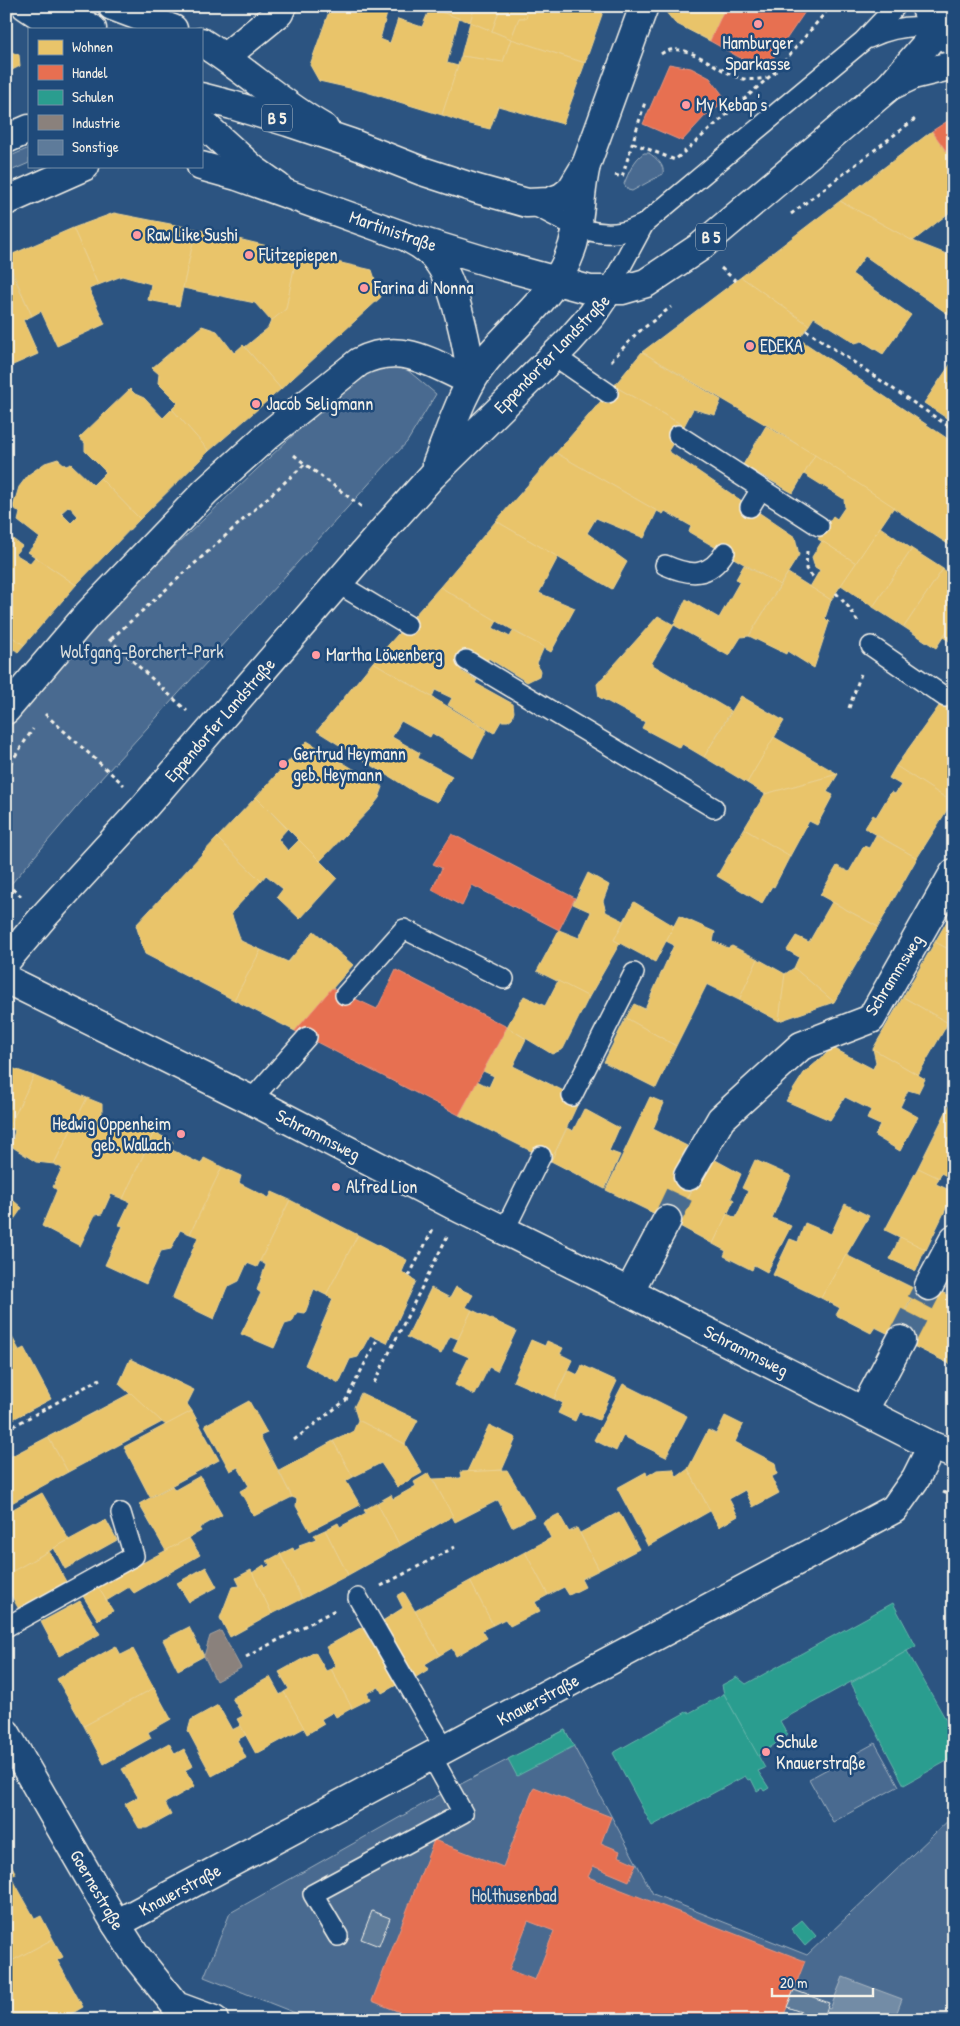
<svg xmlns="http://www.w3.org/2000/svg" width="960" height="2026" font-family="'Patrick Hand',sans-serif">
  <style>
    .green { fill: #496b90; stroke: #9eaebc }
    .water { fill: #738ca6; stroke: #a7b4c0 }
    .homes { fill: #e9c46a; stroke: #ecd290; fill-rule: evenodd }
    .shops { fill: #e76f51; stroke: #eb967e; fill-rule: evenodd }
    .schools { fill: #2a9d8f; stroke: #67b6aa }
    .industry { fill: #8a817c; stroke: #aaa39c }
    .building { fill: #5e7b9a; stroke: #f4f1e8 }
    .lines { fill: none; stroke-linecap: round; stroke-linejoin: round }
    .street-tunnel { stroke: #4a6c90; stroke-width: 28; stroke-dasharray: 28 14; stroke-linecap: butt }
    .lane-casing { stroke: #f4f1e8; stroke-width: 22 }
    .street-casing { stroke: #f4f1e8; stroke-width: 31 }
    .secondary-casing { stroke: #f4f1e8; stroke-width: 31 }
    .primary-casing { stroke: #f4f1e8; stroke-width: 31 }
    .path { stroke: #f4f1e8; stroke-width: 3; stroke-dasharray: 4 4; stroke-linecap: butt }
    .lane { stroke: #1f4a7a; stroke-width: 19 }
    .street { stroke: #1f4a7a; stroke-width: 28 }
    .secondary { stroke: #1f4a7a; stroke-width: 28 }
    .primary { stroke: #1f4a7a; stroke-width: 28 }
    .poi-dot { fill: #ff9aa2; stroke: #1f4a7a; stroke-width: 2 }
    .labels { text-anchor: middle; stroke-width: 5; stroke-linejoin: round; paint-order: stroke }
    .shield { fill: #1f4a7a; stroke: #b4bfc7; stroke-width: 1 }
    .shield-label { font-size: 16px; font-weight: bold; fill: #f4f1e8 }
    .poi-label { font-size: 18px; fill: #f4f1e8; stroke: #1f4a7a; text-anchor: start }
    .street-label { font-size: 18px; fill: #f4f1e8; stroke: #1f4a7a }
    .park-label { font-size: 18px; fill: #dadddb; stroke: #1f4a7a }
  </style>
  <rect width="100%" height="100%" fill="#2c5481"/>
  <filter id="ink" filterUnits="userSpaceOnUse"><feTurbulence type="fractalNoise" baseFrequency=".02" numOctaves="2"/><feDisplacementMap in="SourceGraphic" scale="10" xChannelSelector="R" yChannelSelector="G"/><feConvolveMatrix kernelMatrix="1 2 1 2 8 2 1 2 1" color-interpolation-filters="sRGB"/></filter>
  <g filter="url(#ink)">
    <g class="green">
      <path d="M29 148V163L6 173V158Z"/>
      <path d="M644 153H649C656 158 665 165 663 174L632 191 628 190 624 184C628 174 634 159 644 153Z"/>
      <path d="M399 363 436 394 407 442 98 782 6 890V732L105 612 354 378Z"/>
      <path d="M565 1730 653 1894 807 1955 954 1815V2020H313L204 1977 230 1913 434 1798Z"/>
      <path d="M875 1743 899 1786 833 1822 809 1779Z"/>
    </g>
    <path class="water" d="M843 1977 902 1999 894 2020H826L819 2016 823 2006 830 2009Z"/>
    <g class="homes">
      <path d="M331 6H389L380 39 390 43 398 19 422 27 430 8 459 18 447 63 458 66 442 115 363 91 319 81 310 65Z"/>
      <path d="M424 6H475L470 22Z"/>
      <path d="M475 6H501L492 31 470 22Z"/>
      <path d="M501 6H530L526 18H519L511 39 492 31Z"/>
      <path d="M530 6H605L585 63 511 39 519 18H526Z"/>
      <path d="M666 6H726L710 41 675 23 665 11Z"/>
      <path d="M470 22 511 39 503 62 461 56Z"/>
      <path d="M511 39 585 63 563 124 498 106 490 129 465 123 442 115 461 56 503 62Z"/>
      <path d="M6 50 19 55 20 66 6 73Z"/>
      <path d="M932 131 954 162V209L913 241 840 201Z"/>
      <path d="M840 201 913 241 954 257V306L948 314 865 256 852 274 911 315 883 354 862 341 855 343 814 317 809 325 741 277Z"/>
      <path d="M114 213 196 229 179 306 148 300 151 284 122 276 98 285 73 228Z"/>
      <path d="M73 228 98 285 89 289 105 324 57 346 41 311 32 316 6 257Z"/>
      <path d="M196 229 297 253 286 309 271 321 255 303 183 288Z"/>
      <path d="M297 253 372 270 381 297 281 389 245 347 268 328 271 321 286 309Z"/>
      <path d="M6 260 32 316 23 320 38 354 6 368Z"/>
      <path d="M741 277 809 325 799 339 954 443V548L780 433 642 352Z"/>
      <path d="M202 326 217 331 234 353 243 345 281 389 209 451 172 409 178 403 158 383 159 374 152 368Z"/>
      <path d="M642 352 721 400 715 415 693 409 684 426 614 386Z"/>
      <path d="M954 359V423L924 403Z"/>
      <path d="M614 386 684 426 668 451 795 537 799 555 780 585 689 532 691 526 665 511 663 514 657 511 556 453Z"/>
      <path d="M130 389 135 394 144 398 163 418 172 409 209 451 140 519 100 478 106 472 85 451V443L79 438Z"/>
      <path d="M766 426 815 455 793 493 743 465Z"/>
      <path d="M556 453 657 511 644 538 596 518 587 533 627 562 612 589 496 521Z"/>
      <path d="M815 455 894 507 856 563 818 539 833 516 837 519 845 507 844 499 804 474Z"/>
      <path d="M58 459 66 466 71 464 93 485 100 478 140 519 76 585 28 552 40 538 18 521 20 513 13 507 19 487 28 475 45 463ZM69 506 78 516 71 523 61 513Z"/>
      <path d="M496 521 558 557 539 593 575 608 551 652 497 621 440 587Z"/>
      <path d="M880 527 912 549 873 607 841 585Z"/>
      <path d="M6 534 22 546 15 554 30 563 35 557 76 585 24 645 6 633Z"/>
      <path d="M822 541 856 563 831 600 810 587 820 570 815 567 812 557Z"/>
      <path d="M912 549 943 569 904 627 873 607Z"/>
      <path d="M744 565 780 585 749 636 741 637 729 656 674 625 686 599 719 618 740 581 736 579Z"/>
      <path d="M943 569 954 577V620L936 648 904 627Z"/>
      <path d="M788 573 831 600 825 618 829 622 814 668 787 651 786 654 749 636Z"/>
      <path d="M440 587 497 621 493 628 510 637 513 631 544 647 537 663 540 671 539 676 527 682 488 658V661L472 654 466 660 461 671 477 680 475 683 513 704 514 712 512 718 508 721H501L494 733 448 705 452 698 435 690 432 697 373 662Z"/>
      <path d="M658 616 674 625 651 664 731 711 704 757 682 744 680 748 642 728 645 722 599 697 597 684Z"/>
      <path d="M954 620V644L943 637Z"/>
      <path d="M6 633 24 645 18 652 14 649 6 661Z"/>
      <path d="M373 662 487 730 473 758 432 733 430 737 401 721 392 737 420 753 418 758 452 776 437 802 413 791 317 731Z"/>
      <path d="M952 688 954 689V799L952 802 896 766Z"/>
      <path d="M741 696 784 721 747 783 704 757Z"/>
      <path d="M774 737 838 774 765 794 747 783Z"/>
      <path d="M307 741 383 787 379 798 372 807 320 861 256 797Z"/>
      <path d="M896 766 952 802 917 858 865 828 873 815 876 817 891 792 895 794 901 785 889 778Z"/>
      <path d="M838 774 827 792 833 795 817 825 809 821 790 856 744 829 765 794Z"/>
      <path d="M256 797 287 829 278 839 288 851 299 840 337 878 300 919 277 897 283 889 266 875 261 881 217 838Z"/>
      <path d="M744 829 790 856 774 887 772 886 762 903 717 876Z"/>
      <path d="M876 835 917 858 878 927 820 895 837 866 849 872 864 846 869 848Z"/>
      <path d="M217 838 261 881 231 913 241 941 261 950 234 1000 145 954 136 925Z"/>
      <path d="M588 873 609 885 603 901 606 912 624 921 614 940 620 943 589 997 537 971 559 930 579 938 591 912 573 904Z"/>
      <path d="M634 902 674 926 655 962 614 940Z"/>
      <path d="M832 902 878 927 834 1002 794 968 799 957 787 950 796 936 809 942Z"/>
      <path d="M954 909V952L935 942Z"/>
      <path d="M679 916 715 932 713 941 728 948 732 946 758 959 739 1000 707 984 676 1046 626 1018 634 1004 645 1009 674 945 666 941Z"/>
      <path d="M314 931 353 965 295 1031 234 1000 261 950 288 962Z"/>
      <path d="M935 942 954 952V1013L948 1023 903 997Z"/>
      <path d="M758 959 785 974 779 1021 739 1000Z"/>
      <path d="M794 968 834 1002 779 1021 785 974Z"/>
      <path d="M558 981 589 997 563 1049 552 1054 507 1027 524 996 545 1006Z"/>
      <path d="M903 997 948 1023 918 1075 873 1049Z"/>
      <path d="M626 1018 676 1046 656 1088 604 1062Z"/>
      <path d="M507 1027 526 1039 513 1066 580 1099 551 1161 459 1115 477 1081 489 1087 494 1076 483 1071Z"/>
      <path d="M833 1048 873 1069 876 1062 873 1049 925 1079 918 1093 908 1090 900 1107 918 1117 900 1151 875 1136 880 1125 867 1119 871 1110 845 1097 830 1120 786 1101 804 1073Z"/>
      <path d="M6 1066 34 1076 6 1133Z"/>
      <path d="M34 1076 87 1098 54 1164 36 1162 11 1146 15 1130 8 1129Z"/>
      <path d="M650 1097 664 1103 653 1129 687 1146 676 1171 696 1180 676 1224 606 1190Z"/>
      <path d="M87 1098 102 1104V1117L132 1130 138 1124 154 1132 123 1199 111 1194 102 1214 95 1215 80 1246 42 1226 57 1190 53 1187 62 1168 54 1164Z"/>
      <path d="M950 1104 954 1105V1180L941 1173 939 1178 918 1168Z"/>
      <path d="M584 1109 619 1128 609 1151 620 1155 605 1189 551 1161 567 1128 573 1131Z"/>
      <path d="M154 1132 173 1142 170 1149 201 1164 204 1158 222 1167 190 1234 180 1230 171 1249 161 1251 146 1284 105 1265 123 1226 119 1225 130 1202 123 1199Z"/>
      <path d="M708 1156 741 1174 731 1198 734 1200 713 1244 676 1224Z"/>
      <path d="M755 1160 791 1176 772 1218 791 1226 767 1272 754 1265 752 1270 724 1256 726 1251 713 1244 727 1214 736 1218 748 1191 742 1188Z"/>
      <path d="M222 1167 241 1176 239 1183 269 1198 272 1192 290 1200 257 1267 247 1263 239 1281 227 1287 214 1319 172 1299 198 1237 190 1234Z"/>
      <path d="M918 1168 939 1178 936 1184 954 1192 926 1250 885 1230Z"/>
      <path d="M6 1194 22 1208 6 1231Z"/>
      <path d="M290 1200 358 1235 326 1295 314 1289 305 1313 297 1312 292 1322 285 1324 274 1348 241 1334 261 1293 257 1290 266 1265 260 1261Z"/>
      <path d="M845 1204 869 1216 821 1298 773 1275 790 1239 798 1242 805 1223 831 1234Z"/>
      <path d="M358 1235 407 1260 402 1272 416 1281 387 1343 370 1335 358 1357 350 1359 339 1383 305 1365 333 1299 326 1295Z"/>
      <path d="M900 1237 925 1249 916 1271 890 1259Z"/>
      <path d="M846 1255 915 1289 893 1336 875 1327 871 1333 836 1315 840 1308 821 1298Z"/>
      <path d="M920 1282 954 1298V1366L893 1336Z"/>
      <path d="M456 1287 473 1295 466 1307 472 1310 458 1339 450 1336 441 1354 407 1337 431 1288 450 1298Z"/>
      <path d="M472 1310 516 1331 497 1371 489 1367 475 1395 455 1385 469 1357 453 1350Z"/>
      <path d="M6 1326 19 1350 6 1357Z"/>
      <path d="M531 1340 545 1346 547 1341 563 1348 560 1354 572 1360 554 1399 513 1381Z"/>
      <path d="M24 1348 51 1399 13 1419 6 1406V1357Z"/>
      <path d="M130 1359 194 1390 187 1404 192 1411 166 1425 162 1422 119 1384Z"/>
      <path d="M582 1365 617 1381 599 1420 579 1412 575 1421 558 1413 563 1403 554 1399 568 1370 578 1375Z"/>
      <path d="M623 1384 687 1416 666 1457 623 1436 616 1451 594 1440Z"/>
      <path d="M131 1393 162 1422 68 1472 48 1437Z"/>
      <path d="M361 1393 418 1420 405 1444 358 1420 354 1407Z"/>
      <path d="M249 1401 267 1433 260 1436 292 1497 254 1516 240 1491 249 1486 238 1467 230 1471 205 1425Z"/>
      <path d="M192 1411 219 1460 150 1497 124 1447Z"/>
      <path d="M725 1416 743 1425 735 1442 775 1463 777 1474 771 1477 779 1493 753 1507 745 1490 729 1499 738 1516 719 1527 688 1469 708 1430 716 1434Z"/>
      <path d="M358 1420 405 1444 422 1473 397 1487 381 1463 353 1477 333 1441 353 1432Z"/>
      <path d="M489 1425 516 1438 502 1470 467 1472Z"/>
      <path d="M48 1437 68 1472 6 1506V1459Z"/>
      <path d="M333 1441 353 1477 346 1481 360 1505 310 1531 296 1506 297 1499 292 1497 279 1471Z"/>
      <path d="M673 1469 677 1477 688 1469 710 1511 648 1546 617 1488 646 1472 647 1476 657 1470Z"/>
      <path d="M507 1470 534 1516 512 1527 498 1500 455 1522 433 1479 461 1478 460 1472Z"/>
      <path d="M429 1473 453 1516 400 1546 377 1503 391 1495 393 1499 416 1486 414 1482Z"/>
      <path d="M200 1476 222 1515 199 1528 201 1531 166 1551 139 1504 172 1486 175 1490Z"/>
      <path d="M42 1493 69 1540 6 1575V1513Z"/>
      <path d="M377 1503 400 1546 348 1575 325 1530 338 1523 340 1527 366 1513 364 1510Z"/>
      <path d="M619 1512 639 1549 599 1570 580 1533Z"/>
      <path d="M559 1514 569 1532 577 1528 599 1570 581 1579 585 1587 569 1595 564 1587 548 1595 525 1552 551 1538 543 1522Z"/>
      <path d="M106 1520 117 1540 65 1569 54 1548Z"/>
      <path d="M325 1530 348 1575 302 1599 280 1554 293 1548 294 1551 300 1548 299 1545 316 1539 314 1535Z"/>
      <path d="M189 1538 200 1555 134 1593 129 1587 106 1601 98 1587Z"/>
      <path d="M49 1551 69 1587 21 1613 6 1586V1575Z"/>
      <path d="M525 1552 548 1595 535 1602 540 1611 510 1626 505 1619 493 1625 470 1581Z"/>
      <path d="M280 1554 302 1599 272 1614 252 1573 264 1565 265 1568 270 1565 267 1561Z"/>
      <path d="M206 1567 217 1587 189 1602 177 1583Z"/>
      <path d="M251 1570 272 1614 230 1637 220 1618 232 1587 240 1586 236 1578Z"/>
      <path d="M470 1581 493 1625 482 1630 487 1638 456 1656 452 1648 440 1655 415 1611Z"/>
      <path d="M98 1587 113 1611 98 1620 83 1596Z"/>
      <path d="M404 1592 440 1655 425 1664 429 1669 413 1679 381 1622 403 1608 397 1596Z"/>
      <path d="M80 1601 100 1634 59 1656 41 1622Z"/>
      <path d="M189 1627 204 1656 178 1670 163 1640Z"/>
      <path d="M362 1627 372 1645 378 1642 400 1683 382 1693 379 1687 367 1693 370 1699 352 1708 331 1669 336 1666 326 1647Z"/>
      <path d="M116 1646 121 1655 133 1649 154 1688 84 1726 57 1679Z"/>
      <path d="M315 1652 326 1671 331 1669 352 1708 336 1717 333 1712 321 1719 324 1724 307 1734 284 1692 289 1689 279 1672Z"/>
      <path d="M270 1677 280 1695 284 1692 304 1728 256 1754 237 1719 243 1716 232 1698Z"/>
      <path d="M154 1688 171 1719 148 1732 151 1738 104 1764 84 1726Z"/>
      <path d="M218 1705 232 1730 240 1726 246 1735 237 1740 246 1758 212 1776 188 1731 191 1720Z"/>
      <path d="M169 1743 175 1754 184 1749 193 1766 185 1770 195 1786 165 1803 171 1815 147 1828H139L125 1804 138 1797 122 1769Z"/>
      <path d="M6 1855 16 1874 11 1876 35 1919 41 1916 53 1939 6 1964Z"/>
      <path d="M53 1939 63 1957 57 1960 83 2007 71 2014 74 2019 72 2020H6V1964Z"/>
    </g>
    <g class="shops">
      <path d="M726 6H809L770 63 755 66 710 41Z"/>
      <path d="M669 64 691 68 710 78 722 94 726 102 705 116 682 141 643 124Z"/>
      <path d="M954 117V162L932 131Z"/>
      <path d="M452 834 575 898 559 930 472 885 462 906 432 890 442 868 433 864Z"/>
      <path d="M396 970 507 1027 459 1115 295 1031 332 988 377 1009Z"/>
      <path d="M534 1787 611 1817 601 1843 620 1851 618 1856 636 1864 629 1881 593 1866 588 1877 805 1961 782 2020H420L372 2001 434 1840 503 1867ZM528 1921 554 1931 535 1980 509 1970Z"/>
    </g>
    <g class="schools">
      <path d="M893 1603 916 1646 780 1721 788 1735 758 1756 724 1694 722 1685 737 1677 746 1684Z"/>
      <path d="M907 1651 954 1734V1757L904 1785 851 1683Z"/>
      <path d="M724 1694 765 1768 758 1771 769 1788 764 1791 762 1788 757 1791 751 1779 748 1780 745 1776 652 1826 613 1753 688 1711 689 1713Z"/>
      <path d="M565 1730 574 1746 517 1776 508 1759Z"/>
      <path d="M802 1920 816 1936 805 1946 791 1929Z"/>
    </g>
    <path class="industry" d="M221 1631 241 1668 216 1681 204 1656 210 1636Z"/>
    <g class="building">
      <path d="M372 1911 390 1918 379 1946 361 1939Z"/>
      <path d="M794 1990 829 2003 823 2020 787 2007Z"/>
    </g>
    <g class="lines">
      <g class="street-tunnel">
        <path d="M667 1220 688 1176"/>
        <path d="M901 1340 929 1286"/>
      </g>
      <g class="lane-casing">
        <g id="lane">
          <path d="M869 38C893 27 918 23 944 30"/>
          <path d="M530 204C560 217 587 239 622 232 629 231 637 227 644 224L863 41 896 6"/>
          <path d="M608 291 644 224"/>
          <path d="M553 355 608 393"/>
          <path d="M678 435 819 526"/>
          <path d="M750 507 761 489"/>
          <path d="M665 565C690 576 709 578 725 552"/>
          <path d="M337 583 407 625"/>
          <path d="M871 646 945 697"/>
          <path d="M466 660 714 808"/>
          <path d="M345 995 404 929 504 979"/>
          <path d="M572 1096 634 973"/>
          <path d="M251 1100 307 1037"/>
          <path d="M504 1231 541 1156"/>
          <path d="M358 1598 445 1749"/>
          <path d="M6 1627 134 1556 121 1513"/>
          <path d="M338 1936 313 1894 463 1813 432 1757"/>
        </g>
      </g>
      <g class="street-casing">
        <g id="street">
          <path d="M225 57 279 13 282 6"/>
          <path d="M6 710 87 615 206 491 268 435 359 362C402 340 432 364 471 381"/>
          <path d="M6 979 251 1100 461 1209 629 1292 932 1446 954 1454"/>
          <path d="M688 1176 721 1119 801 1046 871 1019 954 873"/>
          <path d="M929 1286 954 1239"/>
          <path d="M629 1292 667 1220"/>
          <path d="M864 1410 901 1340"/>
          <path d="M6 1733 116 1924 137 1957 176 2006 214 2020"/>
          <path d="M116 1924 894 1509 916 1478 932 1446"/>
        </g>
      </g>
      <g class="secondary-casing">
        <g id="secondary">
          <path d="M26 6 60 29"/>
          <path d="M57 6 92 29"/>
          <path d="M112 6 173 29"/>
          <path d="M201 42C244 68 280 104 324 128"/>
          <path d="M890 86 954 12"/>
          <path d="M201 122 254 170 278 187"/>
          <path d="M410 239C422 245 432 252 439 263 455 285 470 354 471 381"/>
          <path d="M437 463C451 429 462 390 485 361 512 327 549 301 567 261 582 227 578 199 586 165"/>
          <path d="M6 961 45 915 146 805 387 526 432 476 568 342 592 315 608 291"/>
        </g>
      </g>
      <g class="primary-casing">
        <g id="primary">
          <path d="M925 6C931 21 941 33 954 43"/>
          <path d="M201 97 232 105 288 122 351 143 422 171 477 189 527 203 549 202 562 197 571 190 586 165 644 6"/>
          <path d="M6 139 29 129"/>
          <path d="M201 166 237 176 407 237 502 266 590 290H622L646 283 700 247 890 86 913 75 954 65"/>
          <path d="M6 201 85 166"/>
        </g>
      </g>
      <g class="path">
        <path d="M661 54C684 38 717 71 740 78 749 81 758 79 767 78"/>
        <path d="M633 143 675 160 776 71 831 6"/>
        <path d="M615 175 622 177 645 102"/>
        <path d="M791 214 915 119"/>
        <path d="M721 268 736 281"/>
        <path d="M806 330 954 430"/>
        <path d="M611 361 636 334 671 307"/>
        <path d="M294 455 305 464"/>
        <path d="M807 551 806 569 815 579"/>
        <path d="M836 593 851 610 859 624"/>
        <path d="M109 639 187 711"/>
        <path d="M111 639 305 464 362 507"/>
        <path d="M849 708 862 671"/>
        <path d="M45 714 124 785"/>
        <path d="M6 770 33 729"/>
        <path d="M6 884 21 896"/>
        <path d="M409 1276 433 1229"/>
        <path d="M374 1383 447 1237"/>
        <path d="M6 1430 100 1379"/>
        <path d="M294 1440 346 1400 378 1338"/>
        <path d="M943 1492 954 1497"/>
        <path d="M381 1586 455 1547"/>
        <path d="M246 1657 335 1610"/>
      </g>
      <use href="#lane" class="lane"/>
      <use href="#street" class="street"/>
      <use href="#secondary" class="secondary"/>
      <use href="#primary" class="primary"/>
    </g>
  </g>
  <g class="poi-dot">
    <circle cx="758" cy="24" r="5"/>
    <circle cx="686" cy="105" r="5"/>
    <circle cx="137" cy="235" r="5"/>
    <circle cx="249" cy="255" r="5"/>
    <circle cx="364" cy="288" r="5"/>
    <circle cx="750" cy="346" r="5"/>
    <circle cx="256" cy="404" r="5"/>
    <circle cx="316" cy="655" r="5"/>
    <circle cx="283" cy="764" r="5"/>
    <circle cx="181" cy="1134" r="5"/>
    <circle cx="336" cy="1187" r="5"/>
    <circle cx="766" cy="1752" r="5"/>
  </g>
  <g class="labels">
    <g class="shield">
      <rect x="262" y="104.5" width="30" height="27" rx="4"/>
      <rect x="696" y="223.5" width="30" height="27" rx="4"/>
    </g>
    <g class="shield-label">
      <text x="277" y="124">B 5</text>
      <text x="711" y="243">B 5</text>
    </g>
    <g class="poi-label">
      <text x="758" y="49" text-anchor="middle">Hamburger<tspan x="758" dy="21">Sparkasse</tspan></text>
      <text x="696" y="111">My Kebap's</text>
      <text x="147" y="241">Raw Like Sushi</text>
      <text x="259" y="261">Flitzepiepen</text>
      <text x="374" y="294">Farina di Nonna</text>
      <text x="760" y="352">EDEKA</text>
      <text x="266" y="410">Jacob Seligmann</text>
      <text x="326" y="661">Martha Löwenberg</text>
      <text x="293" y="760">Gertrud Heymann<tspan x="293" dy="21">geb. Heymann</tspan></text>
      <text x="171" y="1130" text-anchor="end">Hedwig Oppenheim<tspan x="171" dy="21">geb. Wallach</tspan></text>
      <text x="346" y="1193">Alfred Lion</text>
      <text x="776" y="1748">Schule<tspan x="776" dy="21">Knauerstraße</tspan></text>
    </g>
    <g class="street-label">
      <text transform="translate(393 231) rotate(19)" y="6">Martinistraße</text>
      <text transform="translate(552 354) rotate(-46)" y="6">Eppendorfer Landstraße</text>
      <text transform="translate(220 720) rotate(-49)" y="6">Eppendorfer Landstraße</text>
      <text transform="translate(894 975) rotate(-58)" y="6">Schrammsweg</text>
      <text transform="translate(318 1135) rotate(27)" y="6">Schrammsweg</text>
      <text transform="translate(746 1351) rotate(27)" y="6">Schrammsweg</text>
      <text transform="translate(538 1700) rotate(-28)" y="6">Knauerstraße</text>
      <text transform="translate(97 1890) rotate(60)" y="6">Goernestraße</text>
      <text transform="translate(180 1890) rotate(-28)" y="6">Knauerstraße</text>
    </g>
    <g class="park-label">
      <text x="142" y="658">Wolfgang-Borchert-Park</text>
      <text x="514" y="1902">Holthusenbad</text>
    </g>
  </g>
  <rect width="960" height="2026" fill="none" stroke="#1f4a7a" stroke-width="25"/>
  <rect x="12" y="12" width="935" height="2001" fill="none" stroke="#f4f1e8" stroke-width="2" filter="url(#ink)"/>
  <rect x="28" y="28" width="175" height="140" fill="#1f4a7a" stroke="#748da6"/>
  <rect x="38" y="40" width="25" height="15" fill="#e9c46a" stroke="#748da6"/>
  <text x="72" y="52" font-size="15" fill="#f4f1e8">Wohnen</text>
  <rect x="38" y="65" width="25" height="15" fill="#e76f51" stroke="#748da6"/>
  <text x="72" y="78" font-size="15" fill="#f4f1e8">Handel</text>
  <rect x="38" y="90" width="25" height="15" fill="#2a9d8f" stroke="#748da6"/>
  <text x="72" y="102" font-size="15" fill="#f4f1e8">Schulen</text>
  <rect x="38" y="115" width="25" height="15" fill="#8a817c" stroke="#748da6"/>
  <text x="72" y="128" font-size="15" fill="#f4f1e8">Industrie</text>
  <rect x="38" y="140" width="25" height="15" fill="#5e7b9a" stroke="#748da6"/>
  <text x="72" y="152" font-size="15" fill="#f4f1e8">Sonstige</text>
  <path d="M772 1988v8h101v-8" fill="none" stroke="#f4f1e8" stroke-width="2.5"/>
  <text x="780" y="1988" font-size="15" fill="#f4f1e8" stroke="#1f4a7a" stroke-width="4" paint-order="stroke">20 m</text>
</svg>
